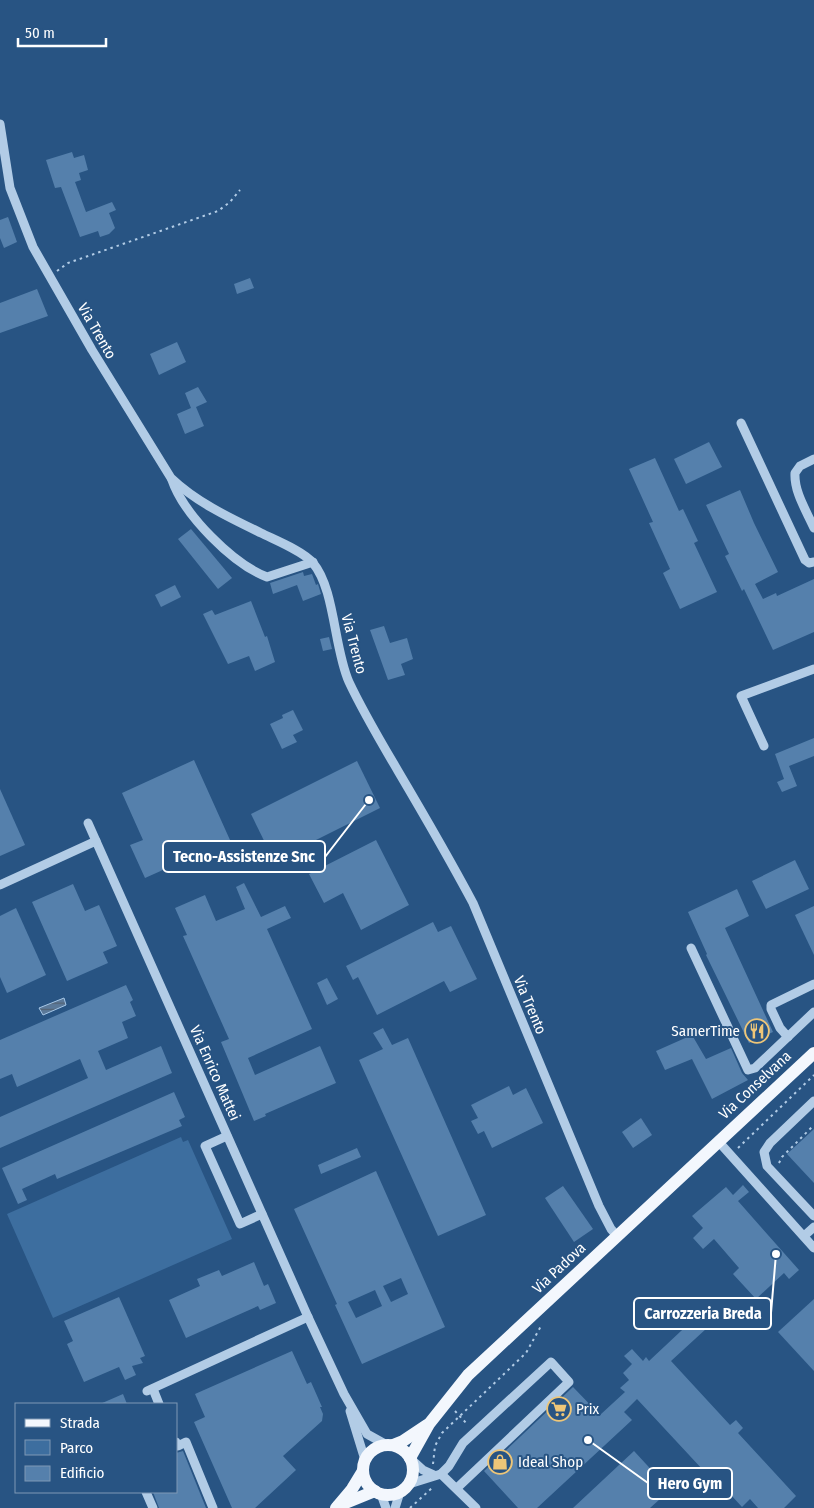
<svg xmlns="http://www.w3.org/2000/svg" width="814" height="1508" font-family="'Fira Sans Condensed',sans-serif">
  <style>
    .green { fill: #3d6e9f }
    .water { fill: url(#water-rules); stroke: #a6c7e7 }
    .building { fill: #5580ac; fill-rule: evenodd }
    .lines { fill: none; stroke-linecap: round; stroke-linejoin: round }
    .path { stroke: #b2cce6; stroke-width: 2; stroke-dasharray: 2.5 4; stroke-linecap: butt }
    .minor { stroke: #b2cce6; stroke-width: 9 }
    .major { stroke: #f3f7fd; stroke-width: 12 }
    .labels { text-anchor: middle; stroke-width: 4; stroke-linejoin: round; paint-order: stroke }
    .street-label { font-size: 15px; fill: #fff; stroke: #285483 }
    .poi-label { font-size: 15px; fill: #fff; stroke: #285483; text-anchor: start }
    .leader { fill: none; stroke: #fff; stroke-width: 2 }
    .callout-dot { fill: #fff; stroke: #285483; stroke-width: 2 }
    .callout { fill: #285483; stroke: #fff; stroke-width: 2 }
    .callout-label { font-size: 16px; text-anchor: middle; font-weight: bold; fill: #fff }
  </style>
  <defs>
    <pattern id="water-rules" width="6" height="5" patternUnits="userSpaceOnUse" patternTransform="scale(1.25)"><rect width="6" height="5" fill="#5b7999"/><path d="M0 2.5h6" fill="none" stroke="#546272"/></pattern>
  </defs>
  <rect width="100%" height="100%" fill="#285483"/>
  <path class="green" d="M181 1137 183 1142 188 1140 232 1239 53 1318 7 1214Z"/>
  <path class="water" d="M64 998 66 1005 43 1015 39 1008Z"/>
  <g class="building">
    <path d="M72 152 74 158 84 155 88 170 79 173 81 180 75 182 86 212 112 202 116 210 109 213 115 228 109 234 100 237 98 231 80 237 61 187 55 188 46 160Z"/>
    <path d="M8 217 17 242 4 248 0 238V220Z"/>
    <path d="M250 278 254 288 237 294 234 284Z"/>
    <path d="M37 289 48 316 0 333V303Z"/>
    <path d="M177 342 186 362 159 375 150 354Z"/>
    <path d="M198 387 207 402 196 407 204 426 185 434 177 414 191 408 185 393Z"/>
    <path d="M709 442 722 467 686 484 674 459Z"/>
    <path d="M655 458 679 511 683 509 698 541 694 543 717 592 680 609 663 573 670 569 649 523 653 522 629 469Z"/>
    <path d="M740 490 754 523 778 572 755 584 763 599 776 593 777 596 814 579V632L773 650 744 589 742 591 725 556 729 554 706 505Z"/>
    <path d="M191 529 232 578 218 589 178 539Z"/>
    <path d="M303 572 304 576 312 574 316 585 318 584 321 594 303 601 297 585 273 594 270 583Z"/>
    <path d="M175 585 181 597 161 607 155 595Z"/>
    <path d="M251 601 265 637 267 636 275 662 255 671 249 656 228 664 203 614 212 610 215 615Z"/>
    <path d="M384 626 390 643 407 638 413 659 401 664 405 675 388 680 370 630Z"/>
    <path d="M329 637 332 649 323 651 320 639Z"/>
    <path d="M293 710 303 730 293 735 297 742 282 749 270 724 283 718 282 715Z"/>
    <path d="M814 738V756L789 766 797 786 782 792 777 782 784 779 775 754Z"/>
    <path d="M194 760 230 840 145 878 130 845 143 840 122 793Z"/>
    <path d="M357 761 380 808 274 861 251 814Z"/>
    <path d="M0 789 25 845 0 856Z"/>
    <path d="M376 840 409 905 361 930 343 893 324 903 309 874Z"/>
    <path d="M795 860 809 889 766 909 752 881Z"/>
    <path d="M244 883 261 917 285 906 291 918 267 929 312 1029 248 1058 255 1075 320 1046 336 1083 265 1114 266 1116 254 1121 221 1042 229 1039 183 936 187 935 175 908 205 895 216 921 245 909 236 887Z"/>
    <path d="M73 884 85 911 99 905 117 946 103 952 108 963 67 981 32 902Z"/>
    <path d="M737 889 749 916 725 928 773 1032 749 1043 706 955 707 954 688 912Z"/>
    <path d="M814 906V955L795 915Z"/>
    <path d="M16 908 46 975 7 993 0 977V916Z"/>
    <path d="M433 922 438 932 451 926 477 979 450 992 444 981 377 1015 358 977 353 980 346 966Z"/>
    <path d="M327 978 338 999 327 1005 317 983Z"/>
    <path d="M126 985 133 1000 130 1002 136 1016 122 1022 128 1038 98 1051 106 1070 161 1046 172 1073 0 1148V1117L88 1078 80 1059 17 1087 12 1074 0 1079V1040Z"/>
    <path d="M383 1028 392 1045 408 1038 486 1215 438 1236 359 1060 383 1049 373 1033Z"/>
    <path d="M692 1035 706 1059 731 1048 742 1073 748 1080 712 1099 692 1059 665 1070 656 1051Z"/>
    <path d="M509 1086 513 1095 526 1088 543 1123 492 1148 484 1131 478 1134 471 1121 478 1118 471 1105Z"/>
    <path d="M174 1092 185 1117 179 1120 182 1126 57 1179 55 1174 22 1189 27 1200 18 1204 2 1168Z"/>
    <path d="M641 1118 652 1135 633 1148 622 1132Z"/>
    <path d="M814 1129V1183L787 1154Z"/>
    <path d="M357 1148 361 1157 321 1174 318 1165Z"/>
    <path d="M376 1171 445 1327 362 1364 335 1305 337 1304 294 1209ZM401 1278 408 1294 391 1302 383 1286ZM375 1290 382 1306 356 1318 348 1302Z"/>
    <path d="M743 1185 749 1192 738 1201 799 1270 789 1279 784 1273 756 1299 733 1274 739 1268 714 1239 703 1249 693 1238 703 1228 692 1216 726 1187 733 1195Z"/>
    <path d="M563 1186 593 1229 574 1242 545 1198Z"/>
    <path d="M254 1262 264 1286 268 1284 276 1303 260 1310 258 1306 186 1338 169 1300 200 1286 197 1279 219 1270 222 1276Z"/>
    <path d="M119 1297 145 1356 140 1358 143 1363 132 1366 136 1375 125 1380 119 1367 84 1382 67 1344 73 1341 64 1321Z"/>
    <path d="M814 1299V1371L778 1332Z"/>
    <path d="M697 1316 707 1328 671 1361 730 1425 736 1420 743 1428 738 1433 796 1496 784 1508H758L750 1499 742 1507 719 1482 716 1484 637 1399 624 1412 632 1420 537 1508H518L484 1471 573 1387 600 1415 625 1392 620 1388 629 1380 623 1373 632 1364 624 1356 632 1349 643 1361 646 1357 649 1361Z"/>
    <path d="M292 1351 307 1384 311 1382 322 1407H320L323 1414 322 1421 283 1456 296 1470 255 1508H232L194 1422 205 1417 195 1394Z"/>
    <path d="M123 1394 127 1404H100Z"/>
    <path d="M183 1451 206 1508H159L153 1492H176V1453Z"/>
    <path d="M634 1451 670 1490 650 1508H573Z"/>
  </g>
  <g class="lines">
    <g class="path">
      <path d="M57 271 68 263 218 211 230 202 240 190"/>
      <path d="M738 1148 814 1075"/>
      <path d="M779 1163 782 1157 814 1125"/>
      <path d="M455 1411 467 1424"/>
      <path d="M433 1464 435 1446 442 1433 526 1353 541 1326"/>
      <path d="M410 1508 432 1488"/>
    </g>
    <g class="minor">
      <path d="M0 124 10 188 33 247 92 350 171 478C196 502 230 518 261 533 275 540 303 551 313 563 335 589 334 649 349 682 363 712 381 742 398 771 424 815 449 858 473 903L599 1206 611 1229 617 1236"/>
      <path d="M741 423 805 560 809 563 814 562"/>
      <path d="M814 459 800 466 795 473C794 492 806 510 814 528"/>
      <path d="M172 480C184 515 233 564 267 577L313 562"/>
      <path d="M764 746 741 696 814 669"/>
      <path d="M88 823 96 841"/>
      <path d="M0 885 96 841 308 1317 344 1394 367 1434 385 1444"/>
      <path d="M691 948 748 1070 755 1068 814 1012"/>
      <path d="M788 1037 780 1028 771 1009V1005L814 984"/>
      <path d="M814 1101 770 1143 764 1152 767 1166 814 1216"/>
      <path d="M227 1136 205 1146 240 1224 262 1214"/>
      <path d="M718 1141 814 1248"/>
      <path d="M804 1236 814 1227"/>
      <path d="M153 1389 159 1404"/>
      <path d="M147 1391 308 1317"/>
      <path d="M350 1411 365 1460"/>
      <path d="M176 1442 178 1446 186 1442 213 1508"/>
      <path d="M412 1460 423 1470 434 1475"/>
      <path d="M441 1474 476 1508"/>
      <path d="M409 1484 441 1474 449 1466 463 1443 551 1362 569 1382 457 1488"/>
      <path d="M146 1492 153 1508"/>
      <path d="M381 1494 386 1508"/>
      <path d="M395 1508 400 1492"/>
    </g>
    <g class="major">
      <circle cx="388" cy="1470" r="25"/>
      <path d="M393 1445 403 1441 427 1425"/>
      <path d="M410 1458 429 1424 468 1375 814 1053"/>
      <path d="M338 1506 375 1491"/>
      <path d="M336 1508 352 1489 363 1471"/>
    </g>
  </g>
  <defs>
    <g id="restaurant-ring" transform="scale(1.25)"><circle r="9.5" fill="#285483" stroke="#eec678" stroke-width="1.5"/><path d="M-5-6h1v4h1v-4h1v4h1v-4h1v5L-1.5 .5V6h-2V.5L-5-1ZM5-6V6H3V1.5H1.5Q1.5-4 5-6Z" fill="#eec678"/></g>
    <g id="supermarket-ring" transform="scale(1.25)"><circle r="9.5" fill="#285483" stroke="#eec678" stroke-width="1.5"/><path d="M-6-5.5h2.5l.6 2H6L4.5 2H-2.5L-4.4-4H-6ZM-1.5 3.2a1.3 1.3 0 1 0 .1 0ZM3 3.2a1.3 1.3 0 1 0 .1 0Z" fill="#eec678"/></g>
    <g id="shop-ring" transform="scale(1.25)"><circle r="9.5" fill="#285483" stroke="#eec678" stroke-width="1.5"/><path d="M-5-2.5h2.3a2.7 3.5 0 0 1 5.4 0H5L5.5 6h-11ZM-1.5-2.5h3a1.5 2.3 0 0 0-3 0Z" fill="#eec678"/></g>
  </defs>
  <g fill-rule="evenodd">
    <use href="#restaurant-ring" x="757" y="1031"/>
    <use href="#supermarket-ring" x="559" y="1409"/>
    <use href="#shop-ring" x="500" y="1462"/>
  </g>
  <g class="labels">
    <g class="street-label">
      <text transform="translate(97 331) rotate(60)" y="5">Via Trento</text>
      <text transform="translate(354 644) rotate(75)" y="5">Via Trento</text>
      <text transform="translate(530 1005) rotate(67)" y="5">Via Trento</text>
      <text transform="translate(215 1073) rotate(66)" y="5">Via Enrico Mattei</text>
      <text transform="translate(755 1085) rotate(-43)" y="5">Via Conselvana</text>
      <text transform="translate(559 1268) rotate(-43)" y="5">Via Padova</text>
    </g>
    <g class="poi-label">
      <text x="740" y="1036" text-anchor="end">SamerTime</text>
      <text x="576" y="1414">Prix</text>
      <text x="518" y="1467">Ideal Shop</text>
    </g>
  </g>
  <path class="leader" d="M369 800L325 857M776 1254L771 1313M588 1440L648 1483"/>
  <g class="callout-dot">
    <circle cx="369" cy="800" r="5"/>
    <circle cx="776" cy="1254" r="5"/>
    <circle cx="588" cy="1440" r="5"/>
  </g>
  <g class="callout">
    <rect x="163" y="841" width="162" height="31" rx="5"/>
    <rect x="634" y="1298" width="137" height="31" rx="5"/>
    <rect x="648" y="1468" width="84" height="31" rx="5"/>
  </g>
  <g class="callout-label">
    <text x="244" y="862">Tecno-Assistenze Snc</text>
    <text x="703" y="1319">Carrozzeria Breda</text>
    <text x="690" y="1489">Hero Gym</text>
  </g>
  <rect x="15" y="1403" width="162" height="90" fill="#285483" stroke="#7e98b5"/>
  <rect x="25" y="1419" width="25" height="8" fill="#f3f7fd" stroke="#7e98b5"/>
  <text x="60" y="1428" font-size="15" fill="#ffffff">Strada</text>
  <rect x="25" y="1440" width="25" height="15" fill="#3d6e9f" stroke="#7e98b5"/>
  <text x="60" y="1453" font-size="15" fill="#ffffff">Parco</text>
  <rect x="25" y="1466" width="25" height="15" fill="#5580ac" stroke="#7e98b5"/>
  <text x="60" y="1478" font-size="15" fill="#ffffff">Edificio</text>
  <path d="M18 38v8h88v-8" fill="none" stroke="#ffffff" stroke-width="2.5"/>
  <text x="25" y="38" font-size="15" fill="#ffffff" stroke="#285483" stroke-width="4" paint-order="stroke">50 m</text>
</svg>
